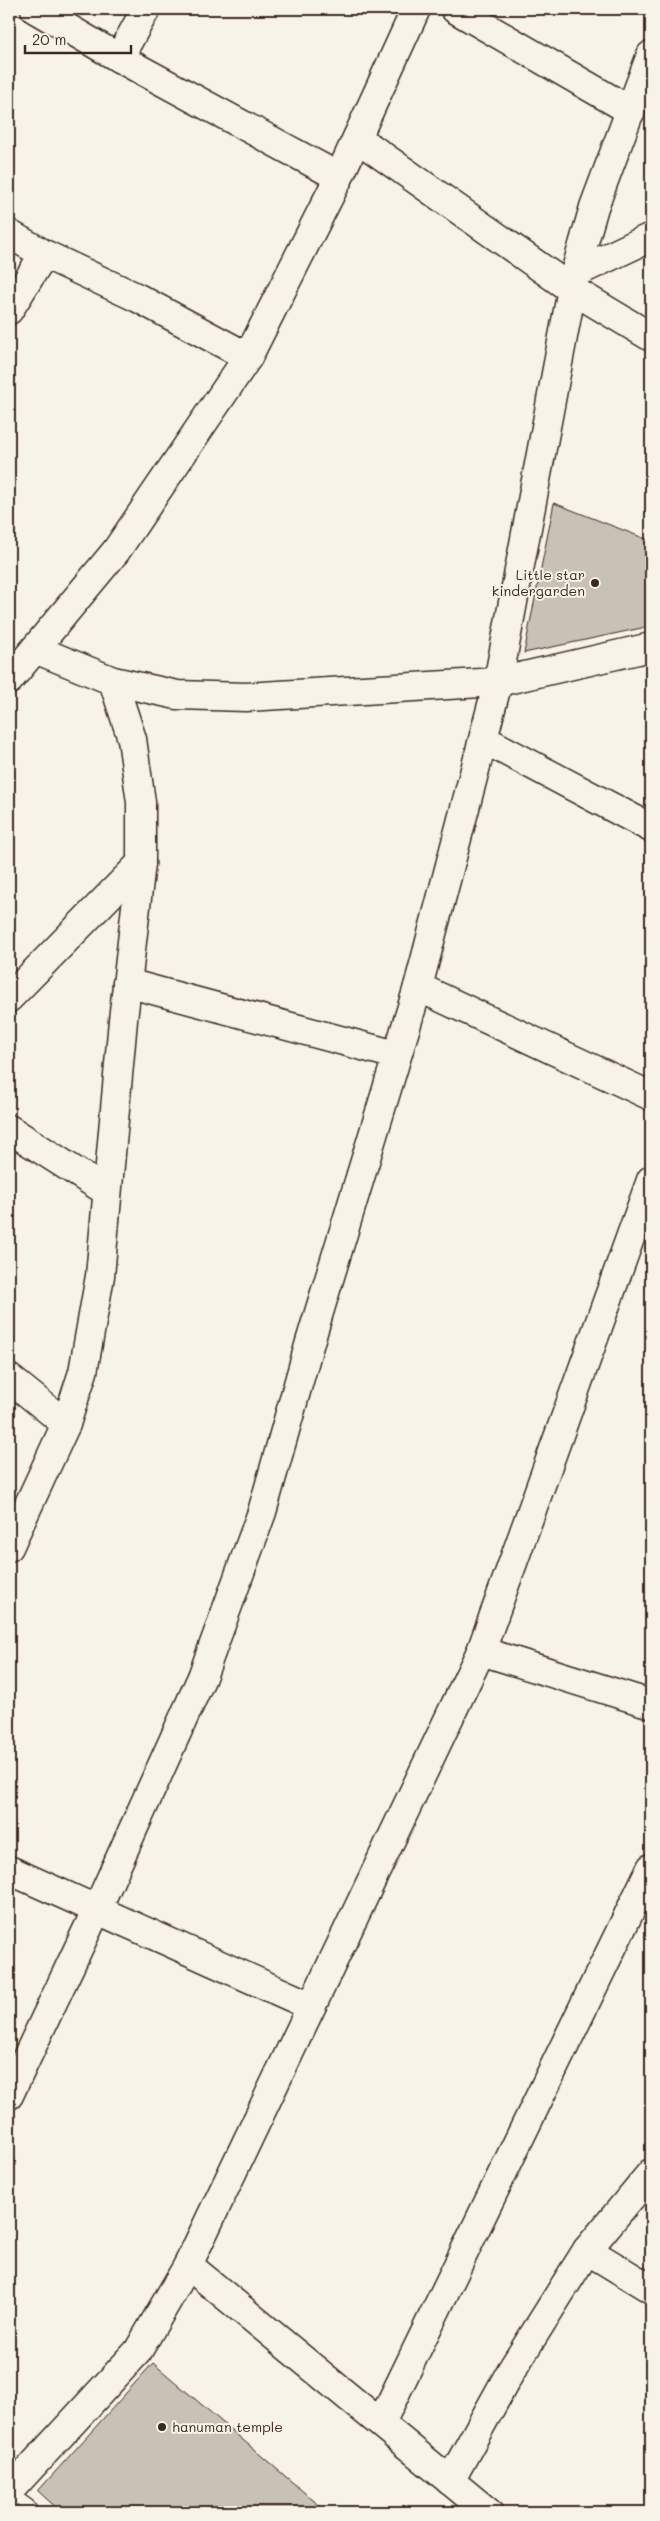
<svg xmlns="http://www.w3.org/2000/svg" width="660" height="2521" font-family="Mali,sans-serif">
  <style>
    .building { fill: #c8c1b6; stroke: #3b2a1e }
    .lines { fill: none; stroke-linecap: round; stroke-linejoin: round }
    .minor-casing { stroke: #3b2a1e; stroke-width: 31 }
    .minor { stroke: #f7f3e8; stroke-width: 28 }
    .poi-dot { fill: #3b2a1e; stroke: #f7f3e8; stroke-width: 2 }
    .labels { text-anchor: middle; stroke-width: 4; stroke-linejoin: round; paint-order: stroke }
    .poi-label { font-size: 14px; fill: #3b2a1e; stroke: #f7f3e8; text-anchor: end }
  </style>
  <rect width="100%" height="100%" fill="#f7f3e8"/>
  <filter id="ink" filterUnits="userSpaceOnUse"><feTurbulence type="fractalNoise" baseFrequency=".02" numOctaves="2"/><feDisplacementMap in="SourceGraphic" scale="10" xChannelSelector="R" yChannelSelector="G"/><feConvolveMatrix kernelMatrix="1 2 1 2 8 2 1 2 1" color-interpolation-filters="sRGB"/></filter>
  <g filter="url(#ink)">
    <g class="building">
      <path d="M554 503 651 541V626L524 653Z"/>
      <path d="M153 2363 327 2512H61L38 2491Z"/>
    </g>
    <g class="lines">
      <g class="minor-casing">
        <g id="minor">
          <path d="M35 9 119 58 339 177"/>
          <path d="M455 9 631 111"/>
          <path d="M119 58 146 9"/>
          <path d="M357 138 571 289 651 337"/>
          <path d="M9 234 44 254 138 298 248 357"/>
          <path d="M575 273 651 237"/>
          <path d="M9 310 44 254"/>
          <path d="M35 649 113 681 177 695 246 697 498 682 651 647"/>
          <path d="M9 680 116 551 248 357 339 177 416 9"/>
          <path d="M485 740 651 828"/>
          <path d="M127 983 396 1055"/>
          <path d="M418 987 651 1096"/>
          <path d="M9 998 141 863"/>
          <path d="M9 1129 106 1191"/>
          <path d="M9 1378 66 1424"/>
          <path d="M9 1547 66 1424 83 1372 100 1276 123 1020 141 863V802L132 739 113 681"/>
          <path d="M481 1651 651 1704"/>
          <path d="M9 1870 311 2006"/>
          <path d="M9 2095 97 1909 202 1677 262 1512 310 1342 418 987 498 682 575 273 594 207 651 55"/>
          <path d="M587 2250 651 2289"/>
          <path d="M188 2265 488 2512"/>
          <path d="M381 2423 651 1868"/>
          <path d="M450 2481 511 2371 587 2250 651 2173"/>
          <path d="M9 2491 138 2351 188 2265 481 1651 651 1180"/>
          <path d="M9 2502 23 2512"/>
        </g>
      </g>
      <use href="#minor" class="minor"/>
    </g>
  </g>
  <g class="poi-dot">
    <circle cx="595" cy="583" r="5"/>
    <circle cx="162" cy="2427" r="5"/>
  </g>
  <g class="labels">
    <g class="poi-label">
      <text x="585" y="580">Little star<tspan x="585" dy="16">kindergarden</tspan></text>
      <text x="172" y="2432" text-anchor="start">hanuman temple</text>
    </g>
  </g>
  <rect width="660" height="2521" fill="none" stroke="#f7f3e8" stroke-width="30"/>
  <rect x="15" y="15" width="630" height="2491" fill="none" stroke="#3b2a1e" stroke-width="2" filter="url(#ink)"/>
  <path d="M25 45v8h106v-8" fill="none" stroke="#3b2a1e" stroke-width="2.5"/>
  <text x="32" y="45" font-size="15" fill="#3b2a1e" stroke="#f7f3e8" stroke-width="4" paint-order="stroke">20 m</text>
</svg>
